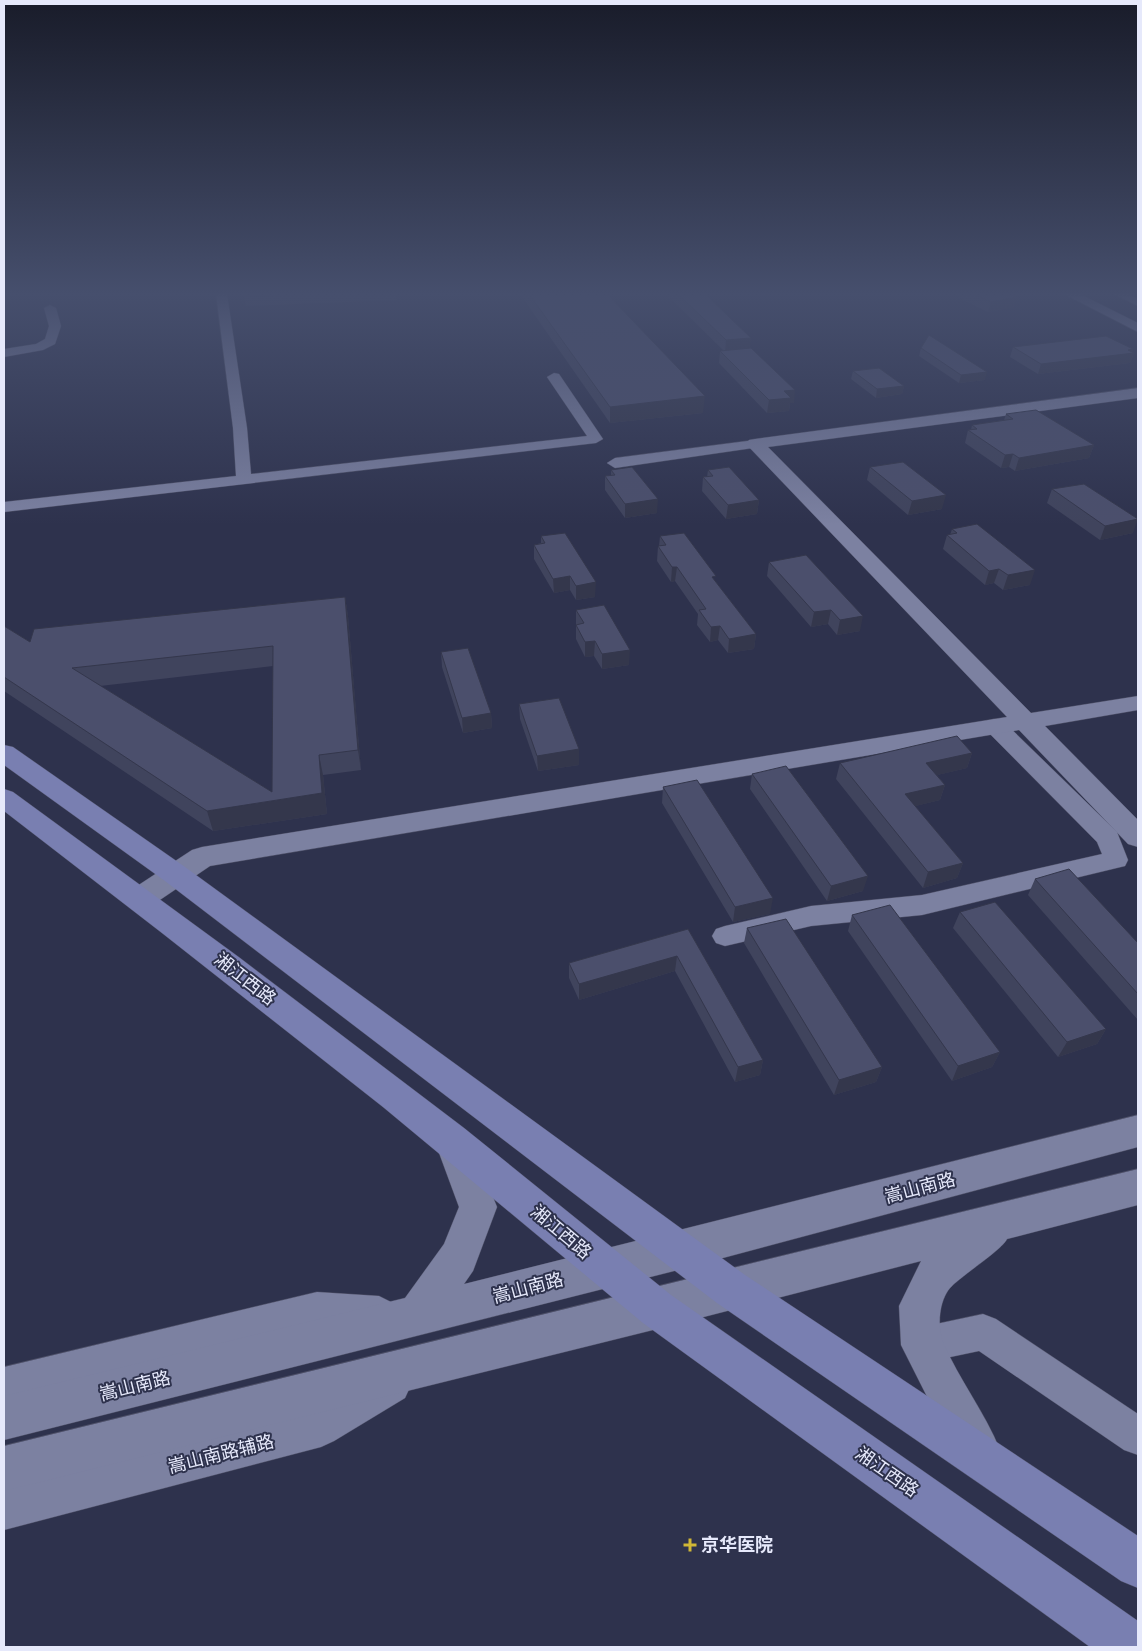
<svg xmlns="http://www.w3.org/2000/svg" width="1142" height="1651" font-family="Karla,'Noto Sans SC',sans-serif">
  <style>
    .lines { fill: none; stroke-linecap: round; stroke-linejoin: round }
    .street-casing { stroke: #4d4f66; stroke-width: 1 }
    .secondary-casing { stroke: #4d4f66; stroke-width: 1 }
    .primary-casing { stroke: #4d4f66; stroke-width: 1 }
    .street { fill: #7c81a1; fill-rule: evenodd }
    .secondary { fill: #7c81a1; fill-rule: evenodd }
    .primary { fill: #797fb1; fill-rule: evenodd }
    .wall { fill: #40445d; fill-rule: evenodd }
    .shaded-wall { fill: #34374c }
    .building { fill: #4b4f6c; stroke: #34374c; fill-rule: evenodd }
    .poi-dot { fill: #d0b736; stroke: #2e324d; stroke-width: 2 }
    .labels { text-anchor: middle; stroke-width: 4; stroke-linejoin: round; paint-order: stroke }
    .near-street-label { font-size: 18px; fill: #e6e9fb; stroke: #2e324d }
    .near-poi-label { font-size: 18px; font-weight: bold; fill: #e6e9fb; stroke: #2e324d; text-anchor: start }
  </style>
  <rect width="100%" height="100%" fill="#2e324d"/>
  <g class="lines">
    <g class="street-casing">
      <g id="street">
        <path d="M216 294H227L247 428 251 474 587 436 547 377 554 373 559 374 603 439 596 443 4 512V502L236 476 233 428Z"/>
        <path d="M1114 294H1128L1138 299V306Z"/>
        <path d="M50 305 56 308 61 326 55 344 43 350 4 357V349L36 344 45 339 49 326 44 308Z"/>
        <path d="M755 440 760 441 762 444 760 447 615 468 607 463 615 458Z"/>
        <path d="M995 719 1003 721 1117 832 1128 860 1125 866 922 915 811 926 725 946 716 943 712 936 716 929 725 926 811 906 922 895 1102 854 1097 842 987 731 984 726 987 721Z"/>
        <path d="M317 1292 379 1296 391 1302 397 1314 391 1326 379 1332 317 1328 4 1404V1367Z"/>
        <path d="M983 1314 996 1319 1138 1414V1455L1124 1450 979 1351 922 1363 909 1358 904 1345 909 1332 922 1327Z"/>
        <path d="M392 1366 405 1372 411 1385 405 1398 334 1441 321 1447 4 1530V1490L314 1411Z"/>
      </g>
    </g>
    <g class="secondary-casing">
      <g id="secondary">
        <path d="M1064 294H1080L1138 323V332Z"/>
        <path d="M1138 388V398L768 447 1031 713 1138 696V710L1045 726 1138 820V847L1128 844 1019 730 210 866 151 906 141 909 131 906 126 898 131 890 192 850 202 847 1007 717 746 444 749 440 755 439Z"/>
        <path d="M1138 1115V1147L678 1270 4 1440V1396L405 1298 444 1244 459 1207 435 1142 440 1130 453 1125 466 1130 497 1207 473 1271 464 1284Z"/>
        <path d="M1138 1169V1205L1007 1239C1002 1250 962 1275 950 1288 939 1301 937 1326 943 1342 959 1380 985 1412 1000 1450L994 1466 978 1472 962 1466 901 1345 899 1306 921 1261 657 1329 4 1491V1446Z"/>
      </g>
    </g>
    <g class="primary-casing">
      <g id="primary">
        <path d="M4 745 13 747 185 867 745 1275 1138 1536V1588L1121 1581 717 1303 165 881 4 765Z"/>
        <path d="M4 789 13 792 240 958 464 1128 671 1295 1138 1621V1647H1090L643 1323 383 1107 162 933 4 811Z"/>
      </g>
    </g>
    <use href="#street" class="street"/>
    <use href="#secondary" class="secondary"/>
    <use href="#primary" class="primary"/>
  </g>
  <g class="wall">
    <path d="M245 294H396L397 300 246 306 244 297Z"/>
    <path d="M520 294H607L703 413 610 423Z"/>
    <path d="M666 294H705L794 403H790L789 411 767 413 719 363 720 351H724Z"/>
    <path d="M956 294H1011L1014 307 988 312 963 300Z"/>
    <path d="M1013 347 1133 349 1132 352 1134 353 1130 363 1038 374 1010 357Z"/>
    <path d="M921 348 985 380 959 383 919 356Z"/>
    <path d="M853 371 904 386 902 394 876 398 851 379Z"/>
    <path d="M1006 414 1094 445 1089 458 1015 471 1009 467 1001 468 965 443 968 430H971L972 425 1004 420Z"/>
    <path d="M870 467 942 509 908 515 867 480Z"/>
    <path d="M611 470 657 513 625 518 605 490V476H611Z"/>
    <path d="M708 470 759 500 757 514 726 519 702 491 703 477H707Z"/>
    <path d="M1052 489 1133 533 1100 540 1047 503Z"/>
    <path d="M952 529 1030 585 1003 590 994 583 985 585 943 549 947 535H950Z"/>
    <path d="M541 536 595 597 576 600 570 590 554 593 534 559V545L541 543Z"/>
    <path d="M660 536 715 581 756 634 754 649 728 653 718 640 710 642 697 625 698 614 675 581 671 582 657 561 658 546H659Z"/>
    <path d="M769 562 860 631 837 635 828 624 811 627 767 576Z"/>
    <path d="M345 597 348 616 361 770 323 775 327 814 213 831 4 691V626L30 642ZM273 666 272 792 100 686Z"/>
    <path d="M576 610 629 665 602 669 594 656 585 657 576 639Z"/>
    <path d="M441 652 491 713 492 728 463 733 442 667Z"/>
    <path d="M519 704 579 749V765L538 771 520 719Z"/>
    <path d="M972 753 967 768 937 775 945 785 940 800 915 806 963 863 957 878 923 888 836 779 840 763Z"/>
    <path d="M752 774 863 891 827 901 750 789Z"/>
    <path d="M663 787 770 914 733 922 662 803Z"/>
    <path d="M1035 879 1138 943V1020L1028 895Z"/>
    <path d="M960 912 1106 1029 1097 1044 1058 1057 953 928Z"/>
    <path d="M852 915 1000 1052 992 1067 952 1081 848 931Z"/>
    <path d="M747 928 882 1067 876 1082 834 1095 744 943Z"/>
    <path d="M688 929 763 1060 760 1075 735 1082 675 971 579 1000 569 978V963Z"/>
  </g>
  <g class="shaded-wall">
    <path d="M1016 297 1014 307 988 312 991 302Z"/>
    <path d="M751 338 750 350 725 353 726 340Z"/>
    <path d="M1133 349 1131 353H1134L1130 363 1038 374 1041 364Z"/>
    <path d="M987 372 985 380 959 383 961 375Z"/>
    <path d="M904 386 902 394 876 398 877 389Z"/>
    <path d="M795 390 794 403H790L789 411 767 413 769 400 784 391Z"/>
    <path d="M705 396 703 413 610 423V407Z"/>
    <path d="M1094 445 1089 458 1015 471 1019 458Z"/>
    <path d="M1013 454 1009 467 1001 468 1005 455Z"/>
    <path d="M946 495 942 509 908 515 912 501Z"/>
    <path d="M658 499 657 513 625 518V504Z"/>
    <path d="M759 500 757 514 726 519 728 505Z"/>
    <path d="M1138 519 1133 533 1100 540 1105 526Z"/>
    <path d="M672 567H677L675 581 671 582Z"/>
    <path d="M999 569 994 583 985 585 989 571Z"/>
    <path d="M1035 570 1030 585 1003 590 1008 575Z"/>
    <path d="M570 576V590L554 593 553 579Z"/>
    <path d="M596 582 595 597 576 600V586Z"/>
    <path d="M345 597 348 616 361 770 358 750Z"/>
    <path d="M831 610 828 624 811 627 814 612Z"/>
    <path d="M863 616 860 631 837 635 840 620Z"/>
    <path d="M720 626 718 640 710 642 711 627Z"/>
    <path d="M756 634 754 649 728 653 729 639Z"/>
    <path d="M595 641 594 656 585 657V642Z"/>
    <path d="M630 650 629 665 602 669V654Z"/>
    <path d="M491 713 492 728 463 733 462 718Z"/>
    <path d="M579 749V765L538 771 537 756Z"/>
    <path d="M972 753 967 768 921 779 926 763Z"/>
    <path d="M319 755 323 775 327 814 213 831 207 811 322 793Z"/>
    <path d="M945 785 940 800 900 810 905 794Z"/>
    <path d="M963 863 957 878 923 888 928 872Z"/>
    <path d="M868 876 863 891 827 901 831 886Z"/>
    <path d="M773 898 770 914 733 922 735 907Z"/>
    <path d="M677 956 675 971 579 1000V984Z"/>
    <path d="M1106 1029 1097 1044 1058 1057 1067 1042Z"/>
    <path d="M1000 1052 992 1067 952 1081 958 1066Z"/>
    <path d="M763 1060 760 1075 735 1082 738 1067Z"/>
    <path d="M882 1067 876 1082 834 1095 839 1080Z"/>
  </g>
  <g class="building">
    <path d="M245 294H319L244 297Z"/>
    <path d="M529 294H607L705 396 610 407Z"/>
    <path d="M678 294H705L751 338 726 340Z"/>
    <path d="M974 294H1011L1016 297 991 302Z"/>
    <path d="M929 335 987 372 961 375 921 348Z"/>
    <path d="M1106 336 1133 349 1128 350 1134 353 1041 364 1013 347Z"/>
    <path d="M751 348 795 390 784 391 791 398 769 400 720 351Z"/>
    <path d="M879 368 904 386 877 389 853 371Z"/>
    <path d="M1036 410 1094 445 1019 458 1013 454 1005 455 968 430 977 429 972 425 1013 419 1006 414Z"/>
    <path d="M903 462 946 495 912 501 870 467Z"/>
    <path d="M632 467 658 499 625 504 605 476 615 475 611 470Z"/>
    <path d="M729 467 759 500 728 505 703 477 713 476 708 470Z"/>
    <path d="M1084 484 1138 519 1105 526 1052 489Z"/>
    <path d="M977 524 1035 570 1008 575 999 569 989 571 947 535 957 533 952 529Z"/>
    <path d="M565 533 596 582 576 586 570 576 553 579 534 545 545 543 541 536Z"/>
    <path d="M684 533 716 576 712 577 756 634 729 639 720 626 711 627 699 610 706 609 677 567H672L658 546 666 545 660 536Z"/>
    <path d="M806 555 863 616 840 620 831 610 814 612 769 562Z"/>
    <path d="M345 597 358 750 319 755 322 793 207 811 4 677V626L30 642 34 629ZM273 646 272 792 72 668Z"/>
    <path d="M604 605 630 650 602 654 595 641 585 642 576 625 584 623 576 610Z"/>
    <path d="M468 648 491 713 462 718 441 652Z"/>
    <path d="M559 698 579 749 537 756 519 704Z"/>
    <path d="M957 736 972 753 926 763 945 785 905 794 963 863 928 872 840 763Z"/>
    <path d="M786 766 868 876 831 886 752 774Z"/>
    <path d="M697 780 773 898 735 907 663 787Z"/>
    <path d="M1069 869 1138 943V994L1035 879Z"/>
    <path d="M995 902 1106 1029 1067 1042 960 912Z"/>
    <path d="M890 905 1000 1052 958 1066 852 915Z"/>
    <path d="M786 919 882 1067 839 1080 747 928Z"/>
    <path d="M688 929 763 1060 738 1067 677 956 579 984 569 963Z"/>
  </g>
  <linearGradient id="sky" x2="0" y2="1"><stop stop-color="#191c2a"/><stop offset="0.56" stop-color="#464f6d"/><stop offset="1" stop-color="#464f6d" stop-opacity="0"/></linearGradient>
  <rect width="1142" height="525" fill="url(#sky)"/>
  <path class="poi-dot" d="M687.5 1537.5h5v5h5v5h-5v5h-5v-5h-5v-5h5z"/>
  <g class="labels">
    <g class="near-street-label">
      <text transform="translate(245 979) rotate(38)" y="6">湘江西路</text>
      <text transform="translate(920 1188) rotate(-15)" y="6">嵩山南路</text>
      <text transform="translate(561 1232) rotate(40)" y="6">湘江西路</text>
      <text transform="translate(528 1288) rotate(-15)" y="6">嵩山南路</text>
      <text transform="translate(135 1386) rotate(-14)" y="6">嵩山南路</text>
      <text transform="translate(221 1454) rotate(-14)" y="6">嵩山南路辅路</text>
      <text transform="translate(887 1472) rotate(35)" y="6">湘江西路</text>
    </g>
    <g class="near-poi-label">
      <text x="701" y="1551">京华医院</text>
    </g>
  </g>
  <rect width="1142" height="1651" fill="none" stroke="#e6e9fb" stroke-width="10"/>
</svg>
